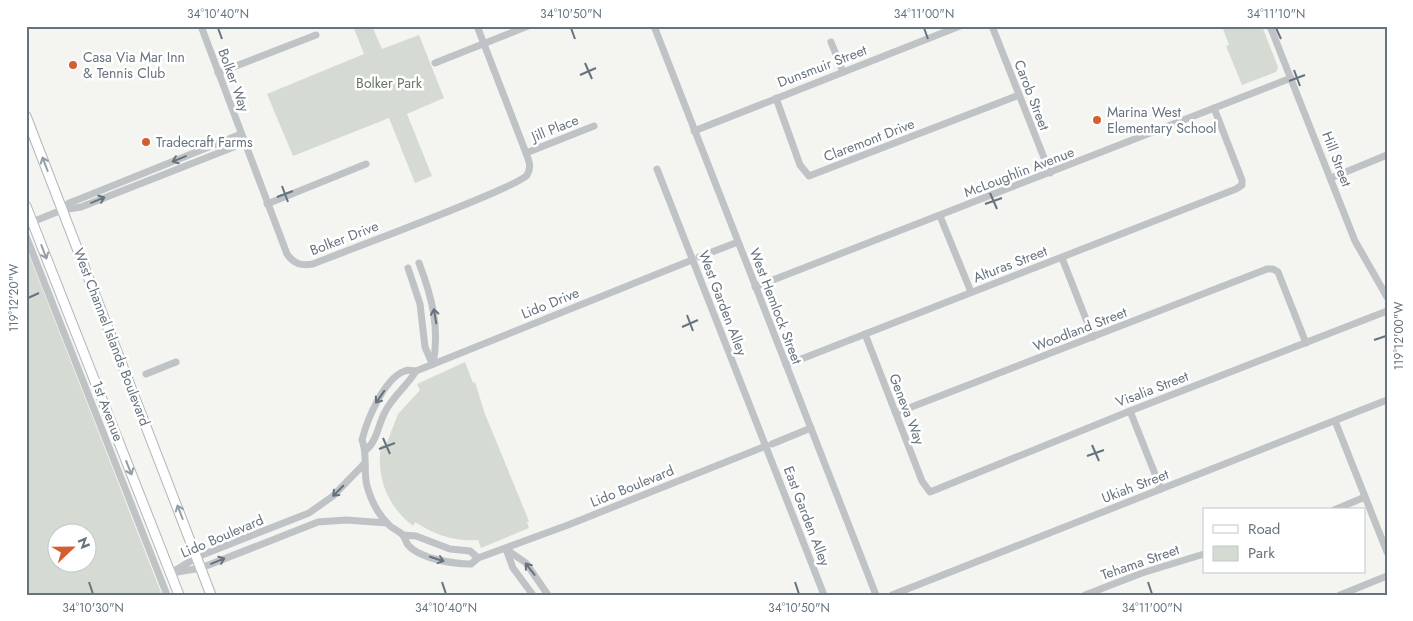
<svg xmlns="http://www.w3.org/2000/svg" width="1413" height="621" font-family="Jost,sans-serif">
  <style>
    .green { fill: #d5dbd2; fill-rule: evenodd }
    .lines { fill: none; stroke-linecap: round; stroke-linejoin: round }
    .major-casing { stroke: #b3b6b9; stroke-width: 11 }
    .minor { stroke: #bfc3c6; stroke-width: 7 }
    .major { stroke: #fff; stroke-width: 9 }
    .oneway { stroke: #65737f }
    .oneway2 { stroke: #939da5 }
    .ticks { fill: none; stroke: #65737f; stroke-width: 2 }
    .poi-dot { fill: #d55e30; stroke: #fff; stroke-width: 2 }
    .labels { text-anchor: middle; stroke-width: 5; stroke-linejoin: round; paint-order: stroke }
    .poi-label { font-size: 14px; fill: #65737f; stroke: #fff; text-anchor: start }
    .street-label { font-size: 14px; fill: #65737f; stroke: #fff }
    .park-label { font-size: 14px; fill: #677764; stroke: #fff }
    .neatline { fill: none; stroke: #65737f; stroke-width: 2 }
    .ticks-label { font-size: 12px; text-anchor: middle; fill: #65737f }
  </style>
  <rect width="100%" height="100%" fill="#f4f4f1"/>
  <g class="green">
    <path d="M353 26H372L382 49 419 35 444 98 407 114 432 176 415 183 389 118 293 156 267 94 364 54Z"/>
    <path d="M1222 26H1262L1278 67 1276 72 1242 85 1226 46 1229 45Z"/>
    <path d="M26 247 162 595H26ZM58 534H88V564H58Z"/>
    <path d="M465 362 473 383 475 382 485 414 529 521 527 522 529 528 481 548 478 540C455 542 435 535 415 522L413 526C387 506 376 477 381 445H386L398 414 420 390 417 384Z"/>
  </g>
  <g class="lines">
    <g class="major-casing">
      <g id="major">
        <path d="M26 116 211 595"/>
        <path d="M26 206 179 595"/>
      </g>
    </g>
    <g class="minor">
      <path d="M201 26 287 254C294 264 301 266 313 264 340 253 519 187 527 175 532 167 529 161 526 153L477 26"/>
      <path d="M654 26 876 595"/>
      <path d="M992 26 1050 173"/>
      <path d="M1270 26 1355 241 1387 297"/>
      <path d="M831 42 843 72"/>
      <path d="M435 63 528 26"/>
      <path d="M218 73 316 35"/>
      <path d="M776 98 800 165 809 176 1019 95"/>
      <path d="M694 131 960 26"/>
      <path d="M526 153 594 126"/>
      <path d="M657 169 824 595"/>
      <path d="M1331 178 1387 155"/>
      <path d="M267 204 366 164"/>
      <path d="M62 210 81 207 244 143"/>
      <path d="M940 216 971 292"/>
      <path d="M32 222 62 210 69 203 82 198 241 134"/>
      <path d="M26 236 167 595"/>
      <path d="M699 257 738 242"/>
      <path d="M1062 258 1093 337"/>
      <path d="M692 260 416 371C413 371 408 369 405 371 384 378 367 420 362 440 368 455 363 470 367 486 371 500 379 516 390 526 394 529 399 531 403 535 405 538 406 542 408 545 420 559 454 564 471 564L478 558 568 525 766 446"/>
      <path d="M419 263C432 297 440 328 433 364"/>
      <path d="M408 268 420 304 425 347 432 363"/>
      <path d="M755 287 1291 78"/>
      <path d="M865 334 922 481 930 492 1130 411 1387 311"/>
      <path d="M786 365 1236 189 1242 185V180L1214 108"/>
      <path d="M146 374 176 362"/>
      <path d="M1130 411 1161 489"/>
      <path d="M896 413 1267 269H1273L1278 272 1306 343"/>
      <path d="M1335 421 1387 552"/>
      <path d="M772 444 811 428"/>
      <path d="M366 450C377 441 378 425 385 412 393 396 407 386 416 371"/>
      <path d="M1334 510 1365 497"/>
      <path d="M403 535 416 536 450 549 470 551 478 558"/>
      <path d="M506 549 526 563 548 595"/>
      <path d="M506 549 513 568 533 595"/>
      <path d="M176 570 197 557 309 513 333 496 364 464"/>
      <path d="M171 573 201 568 318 522 346 520 387 523"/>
      <path d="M892 595 1387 400"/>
      <path d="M1085 595 1142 573 1204 554"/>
      <path d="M1340 595 1387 576"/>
    </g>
    <use href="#major" class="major"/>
  </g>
  <defs><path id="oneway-shaft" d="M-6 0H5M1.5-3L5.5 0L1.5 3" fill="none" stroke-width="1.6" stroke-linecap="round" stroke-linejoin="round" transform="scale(1.25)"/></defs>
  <g class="oneway">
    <use href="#oneway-shaft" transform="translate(179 159) rotate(158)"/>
    <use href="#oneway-shaft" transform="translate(98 200) rotate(-22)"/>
    <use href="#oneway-shaft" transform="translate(435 316) rotate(-100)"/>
    <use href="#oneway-shaft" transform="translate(380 397) rotate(125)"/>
    <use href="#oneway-shaft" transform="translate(338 491) rotate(135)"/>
    <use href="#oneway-shaft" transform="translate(437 559) rotate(18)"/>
    <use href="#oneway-shaft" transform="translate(218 561) rotate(-22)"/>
    <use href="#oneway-shaft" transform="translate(530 569) rotate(-128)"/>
  </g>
  <g class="oneway2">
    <use href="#oneway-shaft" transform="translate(45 164) rotate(-111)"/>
    <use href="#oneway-shaft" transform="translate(44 252) rotate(69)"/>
    <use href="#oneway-shaft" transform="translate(129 468) rotate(68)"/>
    <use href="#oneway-shaft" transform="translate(180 512) rotate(-111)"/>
  </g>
  <path class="ticks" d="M218 28 222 39M571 28 575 39M924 28 928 39M1276 28 1281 39M585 63 592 79M1294 70 1300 86M580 75 596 68M1289 81 1305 75M282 186 288 202M990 193 997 209M277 197 293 191M985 204 1002 198M28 298 39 293M687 315 693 331M682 327 698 320M1374 340 1386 336M383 438 390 454M1092 445 1099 461M379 449 395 443M1087 456 1104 450M89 582 93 594M442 582 446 594M795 582 799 594M1148 582 1152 594"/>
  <g class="poi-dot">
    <circle cx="73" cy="65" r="5"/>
    <circle cx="1097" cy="120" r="5"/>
    <circle cx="146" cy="142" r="5"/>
  </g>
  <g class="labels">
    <g class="poi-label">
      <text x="83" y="62">Casa Via Mar Inn<tspan x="83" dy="16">&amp; Tennis Club</tspan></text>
      <text x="1107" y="117">Marina West<tspan x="1107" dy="16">Elementary School</tspan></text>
      <text x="156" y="147">Tradecraft Farms</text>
    </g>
    <g class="street-label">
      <text transform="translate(822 66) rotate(-21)" y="5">Dunsmuir Street</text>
      <text transform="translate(234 80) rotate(70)" y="5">Bolker Way</text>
      <text transform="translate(1032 95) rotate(69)" y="5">Carob Street</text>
      <text transform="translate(555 128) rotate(-22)" y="5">Jill Place</text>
      <text transform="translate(869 140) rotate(-21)" y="5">Claremont Drive</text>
      <text transform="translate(1337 159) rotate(69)" y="5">Hill Street</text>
      <text transform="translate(1019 172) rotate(-21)" y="5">McLoughlin Avenue</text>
      <text transform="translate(344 238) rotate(-21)" y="5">Bolker Drive</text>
      <text transform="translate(1010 264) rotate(-21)" y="5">Alturas Street</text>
      <text transform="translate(550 303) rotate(-22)" y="5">Lido Drive</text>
      <text transform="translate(723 303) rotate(69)" y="5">West Garden Alley</text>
      <text transform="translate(776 306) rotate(69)" y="5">West Hemlock Street</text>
      <text transform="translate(1080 329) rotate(-21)" y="5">Woodland Street</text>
      <text transform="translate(112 337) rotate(69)" y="5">West Channel Islands Boulevard</text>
      <text transform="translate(1152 389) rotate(-21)" y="5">Visalia Street</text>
      <text transform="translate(907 409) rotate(69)" y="5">Geneva Way</text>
      <text transform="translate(108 411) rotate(69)" y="5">1st Avenue</text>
      <text transform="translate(632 486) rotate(-22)" y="5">Lido Boulevard</text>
      <text transform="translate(1135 486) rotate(-21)" y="5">Ukiah Street</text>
      <text transform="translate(807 516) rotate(69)" y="5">East Garden Alley</text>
      <text transform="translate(222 536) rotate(-23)" y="5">Lido Boulevard</text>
      <text transform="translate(1140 562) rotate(-19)" y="5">Tehama Street</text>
    </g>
    <g class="park-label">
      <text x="389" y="88">Bolker Park</text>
    </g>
  </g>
  <rect width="1413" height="621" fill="none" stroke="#ffffff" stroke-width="55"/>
  <rect x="1203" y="508" width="162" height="65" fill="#ffffff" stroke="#c1c7cc"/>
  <rect x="1213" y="525" width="25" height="8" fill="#ffffff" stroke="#c1c7cc"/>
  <text x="1248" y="534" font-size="15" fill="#65737f">Road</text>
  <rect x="1213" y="546" width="25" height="15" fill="#d5dbd2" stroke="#c1c7cc"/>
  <text x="1248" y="558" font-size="15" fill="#65737f">Park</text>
  <g transform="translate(72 548) rotate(68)"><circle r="24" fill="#ffffff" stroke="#c1c7cc"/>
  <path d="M0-4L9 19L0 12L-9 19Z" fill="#d55e30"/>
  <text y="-8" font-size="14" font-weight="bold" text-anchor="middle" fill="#65737f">N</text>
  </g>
  <rect x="28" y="28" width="1358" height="566" class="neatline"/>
  <g class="ticks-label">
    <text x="218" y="18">34°10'40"N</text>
    <text x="571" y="18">34°10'50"N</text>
    <text x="924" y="18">34°11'00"N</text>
    <text x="1276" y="18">34°11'10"N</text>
    <text transform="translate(14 298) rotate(-90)" y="4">119°12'20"W</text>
    <text transform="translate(1399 336) rotate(-90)" y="4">119°12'00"W</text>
    <text x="93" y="612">34°10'30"N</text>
    <text x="446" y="612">34°10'40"N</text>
    <text x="799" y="612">34°10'50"N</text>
    <text x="1152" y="612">34°11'00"N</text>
  </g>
</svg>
